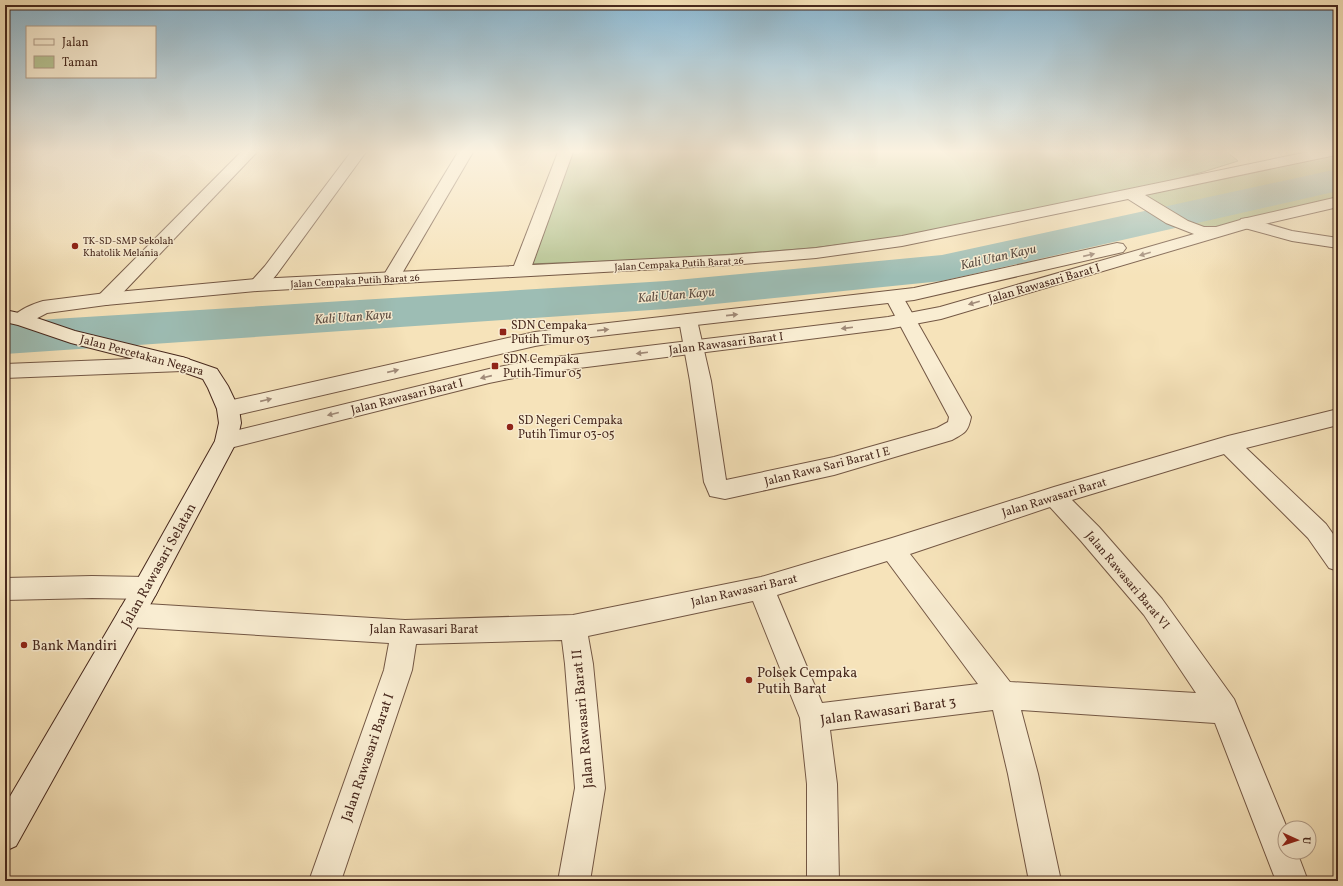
<svg xmlns="http://www.w3.org/2000/svg" width="1343" height="886" font-family="Vollkorn,serif">
  <style>
    .green { fill: #b7c594; stroke: #7f7658 }
    .lines { fill: none; stroke-linecap: round; stroke-linejoin: round }
    .river { fill: #9dbdb4; fill-rule: evenodd }
    .minor-casing { stroke: #735744; stroke-width: 2 }
    .tertiary-casing { stroke: #735744; stroke-width: 2 }
    .secondary-casing { stroke: #47281d; stroke-width: 2 }
    .minor { fill: #f9edd2; fill-rule: evenodd }
    .tertiary { fill: #f9edd2; fill-rule: evenodd }
    .secondary { fill: #f9edd2; fill-rule: evenodd }
    .oneway { fill: #a08a78 }
    .poi-dot { fill: #8f2418; stroke: #f9edd2; stroke-width: 1.5 }
    .labels { text-anchor: middle; stroke-width: 3; stroke-linejoin: round; paint-order: stroke }
    .far-poi-label { font-size: 10px; fill: #47281d; stroke: #f9edd2; text-anchor: start }
    .far-street-label { font-size: 10px; fill: #47281d; stroke: #f9edd2 }
    .street-label { font-size: 12px; fill: #47281d; stroke: #f9edd2 }
    .poi-label { font-size: 12px; fill: #47281d; stroke: #f9edd2; text-anchor: start }
    .water-label { font-size: 13px; font-style: italic; fill: #5c4d43; stroke: #f9edd2 }
    .near-street-label { font-size: 14px; fill: #47281d; stroke: #f9edd2 }
    .near-poi-label { font-size: 14px; fill: #47281d; stroke: #f9edd2; text-anchor: start }
  </style>
  <rect width="100%" height="100%" fill="#f6e3ba"/>
  <filter id="stains"><feTurbulence type="fractalNoise" baseFrequency=".005" numOctaves="4"/><feColorMatrix values="0 0 0 0 .2 0 0 0 0 .09 0 0 0 0 .02 0 0 0 .5 -.17"/></filter>
  <radialGradient id="worn" r=".72"><stop offset=".6" stop-color="#630" stop-opacity="0"/><stop offset="1" stop-color="#630" stop-opacity=".3"/></radialGradient>
  <g class="green">
    <path d="M570 152H1227L1238 161 1203 172 1126 192 977 220 928 233 813 248 666 259 529 264Z"/>
    <path d="M1331 152H1338V200L1201 232 1134 195Z"/>
    <path d="M5 317 66 335 5 338Z"/>
  </g>
  <g class="lines">
    <path class="river" d="M1338 169V191L942 281 666 309 5 354V322L666 281 942 255Z"/>
    <g class="minor-casing">
      <g id="minor">
        <path d="M241 152H257L113 303 106 305 99 303 97 299 99 295Z"/>
        <path d="M351 152H366L277 274C269 283 264 292 251 289L248 285 265 266Z"/>
        <path d="M458 152H473L397 282 391 284 385 282 382 278Z"/>
        <path d="M558 152H573L530 271 527 275 521 276 515 275 512 271Z"/>
        <path d="M1247 218 1292 231 1338 238V248L1292 241 1241 227 1239 223 1241 219Z"/>
        <path d="M894 291 900 293 903 297 971 417C968 432 965 433 952 440L834 475 725 499 710 496 704 482 690 381 679 320 681 316 688 314 695 316 697 320 711 381 726 480 834 457 937 428 948 422 949 417 885 297 888 293Z"/>
        <path d="M1338 409V425L1246 448 1326 524 1338 541V571L1329 568 1308 538 1224 454 1072 500 1099 527 1162 599 1234 699 1287 828H1285V852H1297L1308 881H1276L1215 723 1021 710 1038 774 1061 881H1029L1008 774 993 710 830 730 837 784 839 881H807V784L800 718 753 601 588 636 593 664 605 788 590 881H558L575 788 565 664 562 640 416 644 412 670 341 881H309L384 670 389 643 130 627 121 623 117 615 121 607 130 603 405 620 573 615 761 577 892 538 1054 487 1228 436ZM1050 507 1081 541 1144 615 1196 693 1010 682 910 554ZM887 561 978 684 822 703 777 595Z"/>
        <path d="M92 576 146 577 155 580 159 588 155 596 146 599 92 598 5 600V578Z"/>
      </g>
    </g>
    <g class="tertiary-casing">
      <g id="tertiary">
        <path d="M1308 152 1338 153 1336 155 1331 156 1145 195 1188 221 1204 227H1216L1247 218 1338 197V207L1252 227 941 319 888 329 539 373 489 383 226 449 218 447 215 441 218 435 489 369 539 359 888 317 940 307 1194 234 1166 223 1128 199 902 246 816 258 731 265 257 291 106 305 47 313 28 323 21 325 14 323 12 319C17 310 33 304 43 301L106 293 257 279 731 255 816 248 902 236Z"/>
        <path d="M1117 243 1123 244 1126 248 1123 252 914 300 582 338 535 346 228 417 221 415 217 409 221 403 228 401 535 332 582 326 914 288Z"/>
        <path d="M182 357 189 359 192 364 189 369 182 371 5 378V364Z"/>
      </g>
    </g>
    <g class="secondary-casing">
      <path id="secondary" d="M5 310 28 315 75 331 182 357 217 369 228 386 239 409 241 423 237 441 155 596 16 846 5 851V805L137 580 215 441 219 423 217 409 208 388 203 379 177 370 71 343 18 325 5 322Z"/>
    </g>
    <use href="#minor" class="minor"/>
    <use href="#tertiary" class="tertiary"/>
    <use href="#secondary" class="secondary"/>
  </g>
  <defs><path id="oneway-solid" d="M-6-.8H1V-3.2L6.5 0L1 3.2V.8H-6Z"/></defs>
  <g class="oneway">
    <use href="#oneway-solid" transform="translate(1145 254) rotate(164)"/>
    <use href="#oneway-solid" transform="translate(1089 255) rotate(-13)"/>
    <use href="#oneway-solid" transform="translate(974 303) rotate(164)"/>
    <use href="#oneway-solid" transform="translate(732 315) rotate(-6)"/>
    <use href="#oneway-solid" transform="translate(847 328) rotate(173)"/>
    <use href="#oneway-solid" transform="translate(603 330) rotate(-6)"/>
    <use href="#oneway-solid" transform="translate(642 353) rotate(173)"/>
    <use href="#oneway-solid" transform="translate(393 371) rotate(-13)"/>
    <use href="#oneway-solid" transform="translate(486 377) rotate(167)"/>
    <use href="#oneway-solid" transform="translate(266 400) rotate(-13)"/>
    <use href="#oneway-solid" transform="translate(333 414) rotate(166)"/>
  </g>
  <linearGradient id="sky" x2="0" y2="1"><stop stop-color="#8ab8d3"/><stop offset="0.55" stop-color="#fbf2e0"/><stop offset="1" stop-color="#fbf2e0" stop-opacity="0"/></linearGradient>
  <rect width="1343" height="276" fill="url(#sky)"/>
  <g class="poi-dot">
    <circle cx="75" cy="246" r="4"/>
    <rect x="499" y="328" width="8" height="8" rx="2"/>
    <rect x="491" y="362" width="8" height="8" rx="2"/>
    <circle cx="510" cy="427" r="4"/>
    <circle cx="24" cy="645" r="4"/>
    <circle cx="749" cy="680" r="4"/>
  </g>
  <g class="labels">
    <g class="far-poi-label">
      <text x="83" y="244">TK-SD-SMP Sekolah<tspan x="83" dy="12">Khatolik Melania</tspan></text>
    </g>
    <g class="far-street-label">
      <text transform="translate(679 263) rotate(-3)" y="4">Jalan Cempaka Putih Barat 26</text>
      <text transform="translate(355 280) rotate(-3)" y="4">Jalan Cempaka Putih Barat 26</text>
    </g>
    <g class="street-label">
      <text transform="translate(1044 283) rotate(-16)" y="4">Jalan Rawasari Barat I</text>
      <text transform="translate(726 343) rotate(-7)" y="4">Jalan Rawasari Barat I</text>
      <text transform="translate(142 355) rotate(15)" y="4">Jalan Percetakan Negara</text>
      <text transform="translate(407 396) rotate(-14)" y="4">Jalan Rawasari Barat I</text>
      <text transform="translate(827 466) rotate(-14)" y="4">Jalan Rawa Sari Barat I E</text>
      <text transform="translate(1054 497) rotate(-17)" y="4">Jalan Rawasari Barat</text>
      <text transform="translate(1128 580) rotate(50)" y="4">Jalan Rawasari Barat VI</text>
      <text transform="translate(744 590) rotate(-13)" y="4">Jalan Rawasari Barat</text>
      <text x="424" y="633">Jalan Rawasari Barat</text>
    </g>
    <g class="poi-label">
      <text x="511" y="329">SDN Cempaka<tspan x="511" dy="14">Putih Timur 03</tspan></text>
      <text x="503" y="363">SDN Cempaka<tspan x="503" dy="14">Putih Timur 05</tspan></text>
      <text x="518" y="424">SD Negeri Cempaka<tspan x="518" dy="14">Putih Timur 03-05</tspan></text>
    </g>
    <g class="water-label">
      <text transform="translate(998 256) rotate(-13)" y="5">Kali Utan Kayu</text>
      <text transform="translate(676 294) rotate(-5)" y="5">Kali Utan Kayu</text>
      <text transform="translate(353 316) rotate(-4)" y="5">Kali Utan Kayu</text>
    </g>
    <g class="near-street-label">
      <text transform="translate(158 565) rotate(-61)" y="5">Jalan Rawasari Selatan</text>
      <text transform="translate(888 710) rotate(-8)" y="5">Jalan Rawasari Barat 3</text>
      <text transform="translate(582 719) rotate(-95)" y="5">Jalan Rawasari Barat II</text>
      <text transform="translate(367 757) rotate(-71)" y="5">Jalan Rawasari Barat I</text>
    </g>
    <g class="near-poi-label">
      <text x="32" y="650">Bank Mandiri</text>
      <text x="757" y="677">Polsek Cempaka<tspan x="757" dy="16">Putih Barat</tspan></text>
    </g>
  </g>
  <rect width="1343" height="886" fill="none" stroke="#f6e3ba" stroke-width="20"/>
  <rect x="6" y="6" width="1331" height="874" fill="none" stroke="#47281d" stroke-width="2"/>
  <rect x="10" y="10" width="1323" height="866" fill="none" stroke="#47281d"/>
  <rect x="26" y="26" width="130" height="52" fill="#f9edd2" stroke="#b29e8a"/>
  <rect x="34" y="39" width="20" height="6" fill="#f9edd2" stroke="#b29e8a"/>
  <text x="62" y="46" font-size="12" fill="#47281d">Jalan</text>
  <rect x="34" y="56" width="20" height="12" fill="#b7c594" stroke="#b29e8a"/>
  <text x="62" y="66" font-size="12" fill="#47281d">Taman</text>
  <g transform="translate(1297 840) rotate(93)"><circle r="19" fill="#f9edd2" stroke="#b29e8a"/>
  <path d="M0-3L7 15L0 10L-7 15Z" fill="#8f2418"/>
  <text y="-6" font-size="11" font-weight="bold" text-anchor="middle" fill="#47281d">U</text>
  </g>
  <rect width="100%" height="100%" filter="url(#stains)"/>
  <rect width="100%" height="100%" fill="url(#worn)"/>
</svg>
